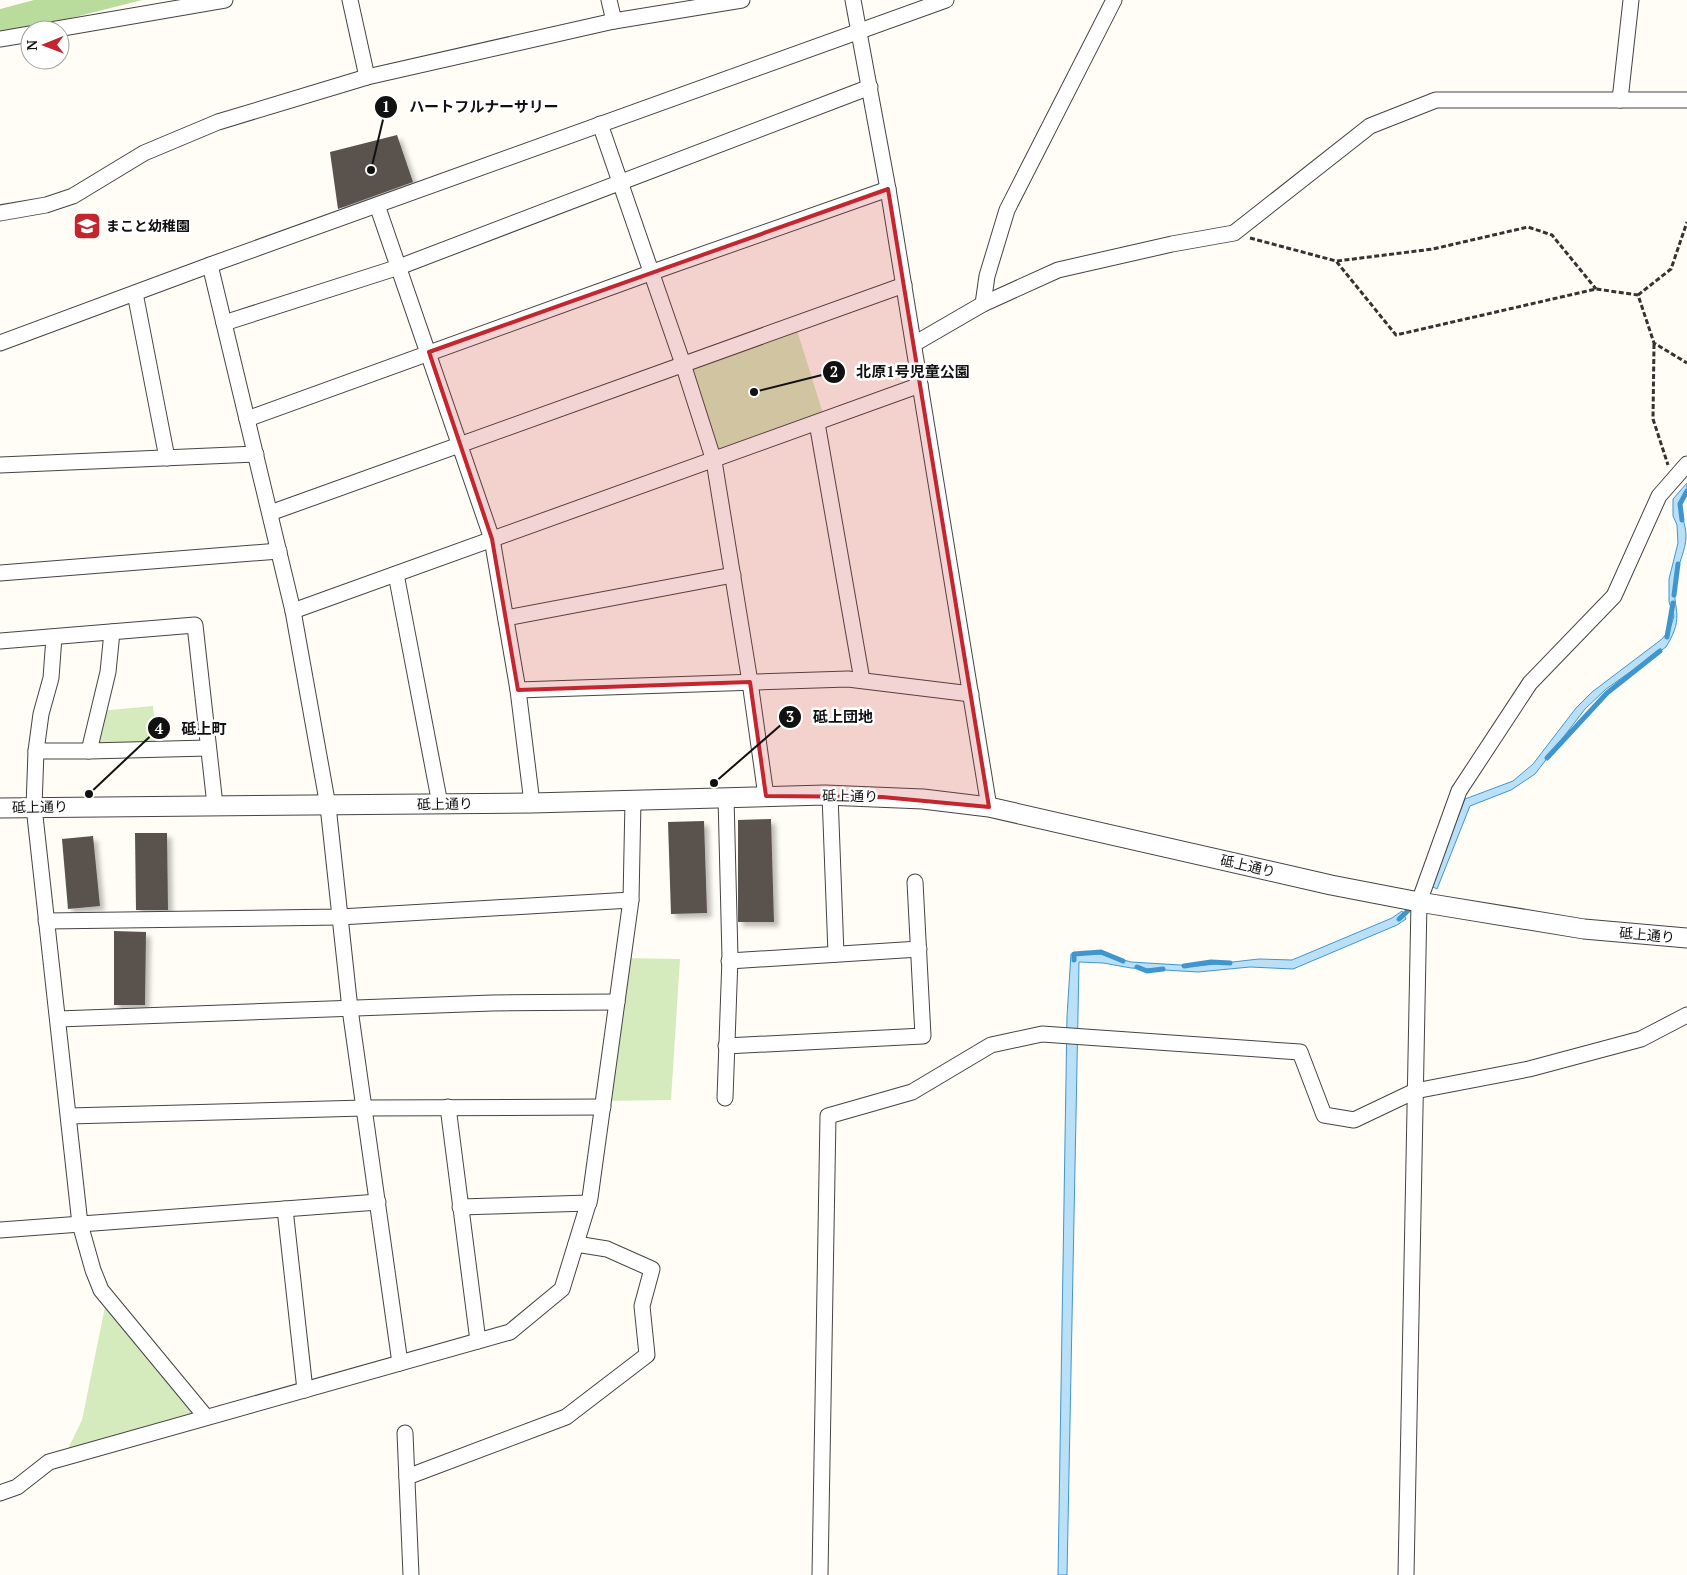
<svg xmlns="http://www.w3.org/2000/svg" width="1687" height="1575" font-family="'PT Serif','Noto Sans JP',serif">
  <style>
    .green { fill: #d5ebbd }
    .forest { fill: #b9dc9c }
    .water { fill: #b9e0f7; stroke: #3f96cf }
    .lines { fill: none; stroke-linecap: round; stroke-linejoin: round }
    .stream { stroke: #3f96cf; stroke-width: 5 }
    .building { fill: #5a524d; filter: url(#shadow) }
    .minor-casing { stroke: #444; stroke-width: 17 }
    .tertiary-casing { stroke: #444; stroke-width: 21 }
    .path { stroke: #333; stroke-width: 3; stroke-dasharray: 5 2.5; stroke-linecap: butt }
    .minor { stroke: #fff; stroke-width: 15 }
    .tertiary { stroke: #fff; stroke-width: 19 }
    .marked { fill: #c4262e; fill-opacity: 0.2; stroke: #c4262e; stroke-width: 4; stroke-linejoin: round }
    .labels { text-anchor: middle; stroke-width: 5; stroke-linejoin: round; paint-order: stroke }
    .poi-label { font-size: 14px; font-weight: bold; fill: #111; stroke: #fff; text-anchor: start }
    .street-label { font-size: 14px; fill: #111; stroke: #fff }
    .leader { fill: none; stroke: #111; stroke-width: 2 }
    .callout-dot { fill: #111; stroke: #fff; stroke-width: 2 }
    .mark-label { font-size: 15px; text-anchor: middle; font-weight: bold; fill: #fff }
    .callout-label { font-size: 15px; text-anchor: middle; font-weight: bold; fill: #111; stroke: #fff; stroke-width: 5; stroke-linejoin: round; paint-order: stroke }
  </style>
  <defs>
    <filter id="shadow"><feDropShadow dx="4.5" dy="4.5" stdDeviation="2.5" flood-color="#0004"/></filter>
  </defs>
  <rect width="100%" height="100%" fill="#fffdf5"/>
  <g class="green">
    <path d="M795 324 825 420 714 461 683 364Z"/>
    <path d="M153 706 157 749 101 750 92 741 98 711Z"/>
    <path d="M623 958 680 959 671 1100 604 1101Z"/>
    <path d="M107 1297 206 1417 64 1457 82 1420Z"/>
  </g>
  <path class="forest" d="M34 0H142L0 36V9Z"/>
  <g class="water">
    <path d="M1687 483V492L1680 502C1680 514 1686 524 1686 536 1686 550 1678 564 1676 577 1670 610 1687 613 1666 647L1606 689 1585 709 1535 774 1511 790 1470 806 1437 889 1431 886 1465 799 1513 781 1533 764 1576 708 1592 692 1662 639 1670 629 1674 616 1669 602V579L1678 543 1677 525 1673 516V499Z"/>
    <path d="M1402 911 1406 919 1397 925 1293 969 1250 967 1198 972 1131 968 1103 963 1079 962 1067 1575H1058L1067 1016 1071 954H1101L1131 962 1197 966 1259 959 1292 960 1392 918Z"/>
  </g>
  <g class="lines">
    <g class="stream">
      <path d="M1682 520 1680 504 1687 491"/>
      <path d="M1674 595 1678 564"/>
      <path d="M1667 637 1673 603"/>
      <path d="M1547 758 1607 693 1660 651"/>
      <path d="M1399 919 1413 906"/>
      <path d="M1074 960V954L1101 952 1123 961"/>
      <path d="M1184 966 1211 962 1230 963"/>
      <path d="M1137 967 1147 971 1163 969"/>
    </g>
  </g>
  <g class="building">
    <path d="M397 135 413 182 338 209 330 152Z"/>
    <path d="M771 819 774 922H738V820Z"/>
    <path d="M704 821 707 913 671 914 668 822Z"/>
    <path d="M135 833H167L168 910H136Z"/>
    <path d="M93 836 100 906 68 909 62 839Z"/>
    <path d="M114 931 146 932 145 1005H114Z"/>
  </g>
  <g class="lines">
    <g class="minor-casing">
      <g id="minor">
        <path d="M350 0 367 77"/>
        <path d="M609 0 614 21"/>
        <path d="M853 0 888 189 989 807"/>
        <path d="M51 30 225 0"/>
        <path d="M0 39 30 34"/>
        <path d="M1620 100 1631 0"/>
        <path d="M600 124 683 364 714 461 750 682 766 796"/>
        <path d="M377 205 492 539 518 690 532 803"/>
        <path d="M0 213 46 205 73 196 144 153 218 122 367 77 614 21 742 0"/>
        <path d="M210 265 293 611 328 806 350 1009 400 1363"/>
        <path d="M135 293 167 458"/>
        <path d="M983 304 987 276 1007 210 1114 0"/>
        <path d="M224 323 399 267 870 87"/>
        <path d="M0 343 210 265 946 0"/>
        <path d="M914 344 983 304 1058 270 1172 244 1234 233 1370 126 1436 100H1687"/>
        <path d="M247 419 650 273 888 189"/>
        <path d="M817 423 862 680"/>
        <path d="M0 465 256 454"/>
        <path d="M270 513 904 285"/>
        <path d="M0 573 279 551"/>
        <path d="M396 574 440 804"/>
        <path d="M293 611 920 385"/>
        <path d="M506 618 733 575"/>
        <path d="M112 632 108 672 89 751 208 748"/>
        <path d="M54 637 51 678 41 714 36 751 34 807 80 1224 93 1270 101 1290 206 1417"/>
        <path d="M0 641 195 625 215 805"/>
        <path d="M518 690 848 679 971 694"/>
        <path d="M36 751H89"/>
        <path d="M830 795 836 954"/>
        <path d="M46 921 340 917 631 900"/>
        <path d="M729 961 919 949"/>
        <path d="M58 1019 492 1003 617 1002"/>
        <path d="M726 1046 923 1036 915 882"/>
        <path d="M725 1098 730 958 726 797"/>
        <path d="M448 1107 478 1341"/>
        <path d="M69 1116 364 1108 603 1107"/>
        <path d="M460 1207 589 1203"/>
        <path d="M285 1209 305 1390"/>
        <path d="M0 1230 378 1202"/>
        <path d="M405 1433 411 1575"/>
        <path d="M407 1477 566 1417 647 1355 642 1306 652 1269 607 1249 576 1244"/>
        <path d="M0 1493 17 1487 49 1462 510 1332 562 1289 590 1198 631 900 633 800"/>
        <path d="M820 1575 828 1116 912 1092 991 1045 1042 1034 1300 1052 1324 1115 1354 1120 1415 1091 1529 1069 1641 1039 1687 1015"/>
        <path d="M1406 1575 1419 902 1459 791 1530 683 1614 596 1659 496 1687 464"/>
      </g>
    </g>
    <g class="tertiary-casing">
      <path id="tertiary" d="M0 808 532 803 825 795 923 799 989 807 1331 885 1419 902 1584 929 1687 938"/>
    </g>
    <g class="path">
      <path d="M1250 238 1336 261 1396 335 1596 289 1638 295 1654 343 1687 363"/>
      <path d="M1337 261 1433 249 1528 227 1552 235 1596 289"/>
      <path d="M1638 295 1671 269 1687 222"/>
      <path d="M1654 344 1653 419 1668 465"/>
    </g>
    <use href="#minor" class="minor"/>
    <use href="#tertiary" class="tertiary"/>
  </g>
  <path class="marked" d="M888 189 989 807 882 797 766 796 750 682 518 690 492 539 429 352Z"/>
  <defs>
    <g id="school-square" transform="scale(1.4375)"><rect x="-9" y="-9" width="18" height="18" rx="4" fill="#c4262e" stroke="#fff"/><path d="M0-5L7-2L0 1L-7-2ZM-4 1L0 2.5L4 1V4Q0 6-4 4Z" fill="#fff"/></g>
  </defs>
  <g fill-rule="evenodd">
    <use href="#school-square" x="87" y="226"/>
  </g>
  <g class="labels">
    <g class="poi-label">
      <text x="106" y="231">まこと幼稚園</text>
    </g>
    <g class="street-label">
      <text transform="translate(850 796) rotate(1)" y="5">砥上通り</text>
      <text transform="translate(445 804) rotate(-1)" y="5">砥上通り</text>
      <text transform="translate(40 807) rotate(-1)" y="5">砥上通り</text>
      <text transform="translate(1248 866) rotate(13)" y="5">砥上通り</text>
      <text transform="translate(1647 935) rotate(5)" y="5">砥上通り</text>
    </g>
  </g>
  <path class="leader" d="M371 170L386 107M754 392L834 372M714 783L790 717M89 794L159 728"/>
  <g class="callout-dot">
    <circle cx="371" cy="170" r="5"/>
    <circle cx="754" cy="392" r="5"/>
    <circle cx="714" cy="783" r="5"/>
    <circle cx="89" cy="794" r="5"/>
    <circle cx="386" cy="107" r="12"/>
    <circle cx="834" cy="372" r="12"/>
    <circle cx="790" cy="717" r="12"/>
    <circle cx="159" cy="728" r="12"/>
  </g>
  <g class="mark-label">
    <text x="386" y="112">1</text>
    <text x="834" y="377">2</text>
    <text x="790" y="722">3</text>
    <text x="159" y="734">4</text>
  </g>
  <g class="callout-label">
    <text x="484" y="112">ハートフルナーサリー</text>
    <text x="913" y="377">北原1号児童公園</text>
    <text x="843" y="722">砥上団地</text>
    <text x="204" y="734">砥上町</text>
  </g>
  <g transform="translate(45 45) rotate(269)"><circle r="24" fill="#ffffff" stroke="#a0a0a0"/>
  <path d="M0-4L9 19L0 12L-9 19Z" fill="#c4262e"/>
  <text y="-8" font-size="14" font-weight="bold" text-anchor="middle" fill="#111111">N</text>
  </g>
</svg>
